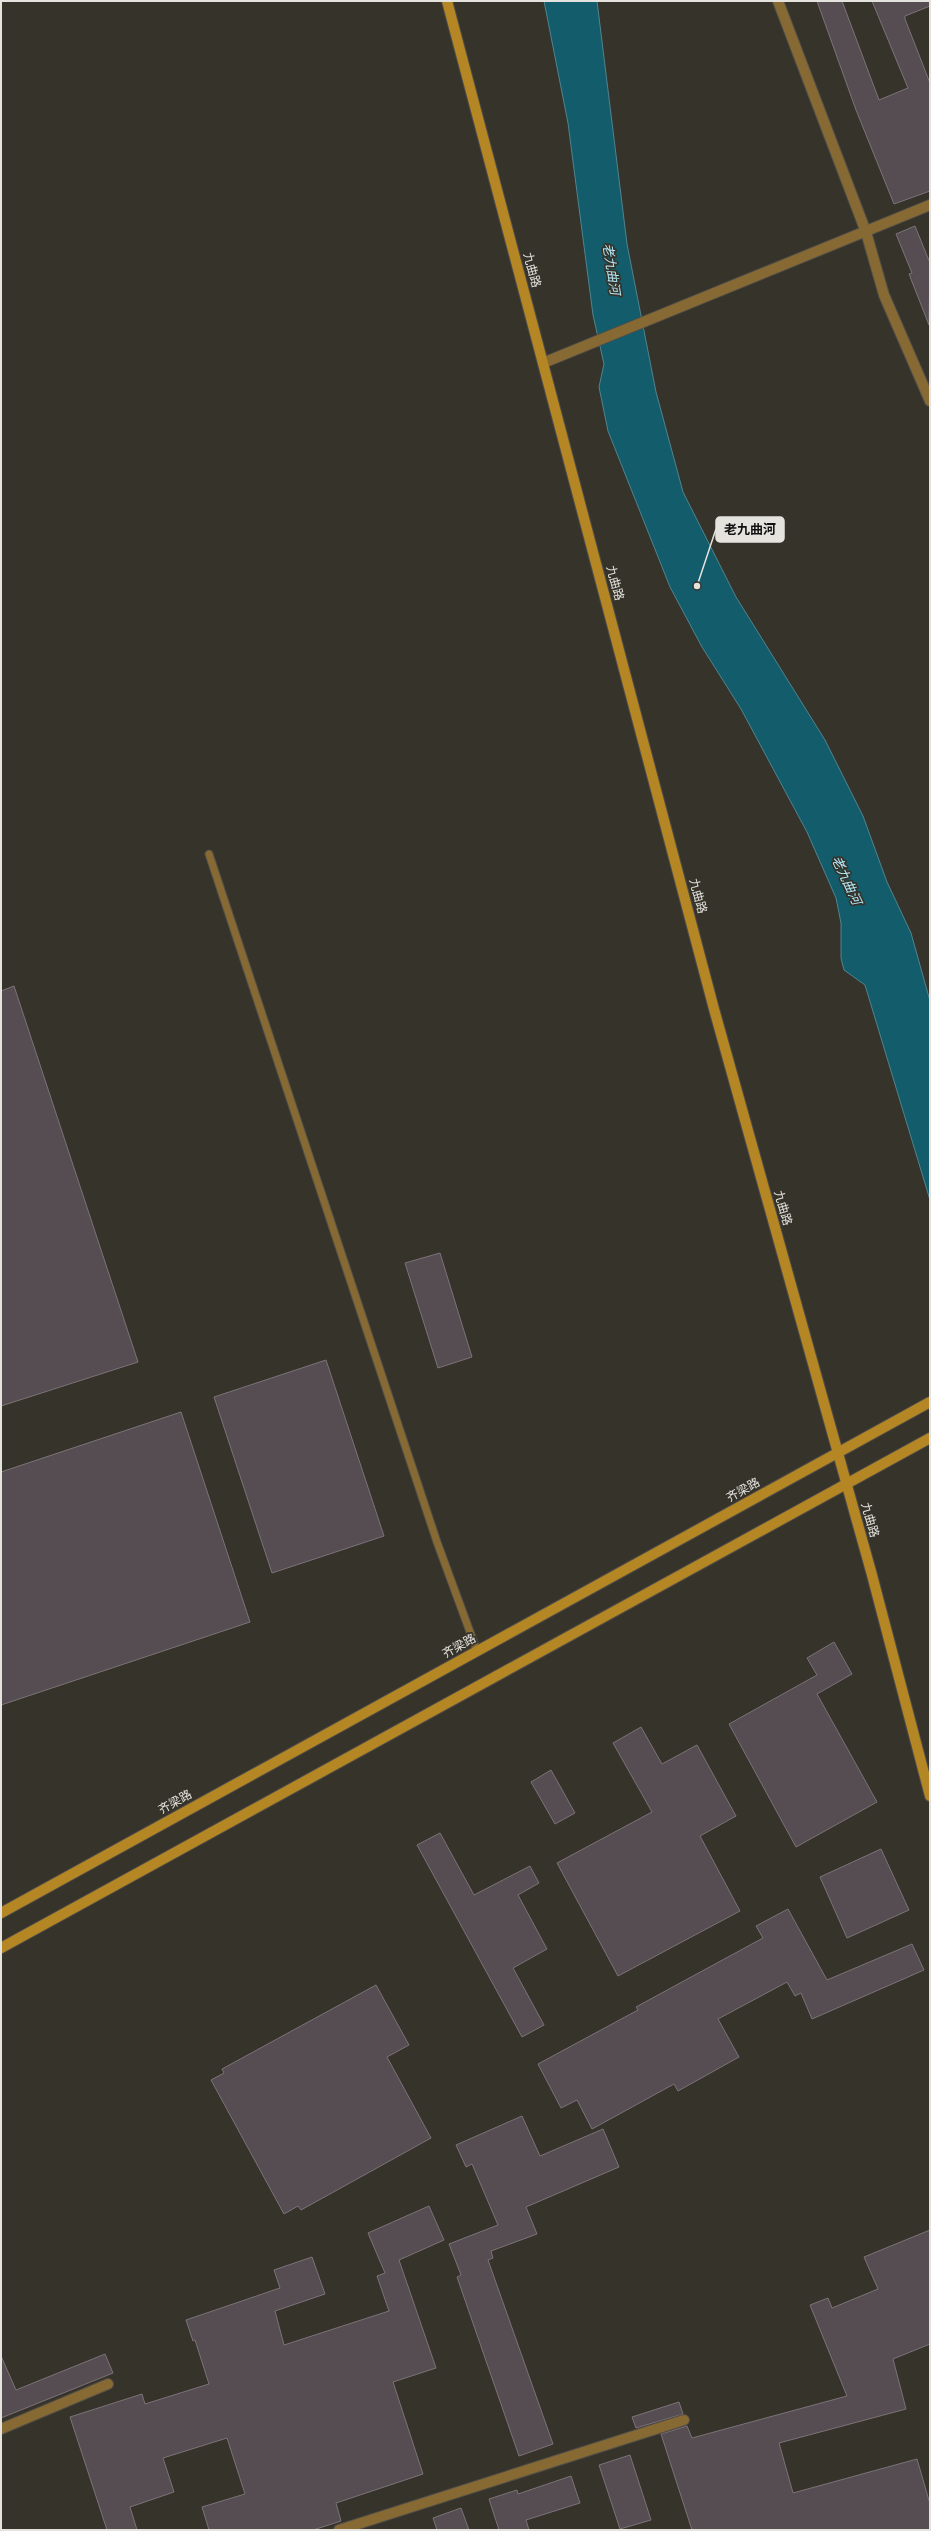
<svg xmlns="http://www.w3.org/2000/svg" width="931" height="2531" font-family="Overpass,'Noto Sans SC',sans-serif">
  <style>
    .water { fill: #125c6c; stroke: #51848e }
    .building { fill: #554d52; stroke: #7c7379 }
    .lines { fill: none; stroke-linecap: round; stroke-linejoin: round }
    .lane-casing { stroke: #524f48; stroke-width: 9 }
    .street-casing { stroke: #524f48; stroke-width: 12 }
    .secondary-casing { stroke: #524f48; stroke-width: 12 }
    .lane { stroke: #866933; stroke-width: 7 }
    .street { stroke: #866933; stroke-width: 10 }
    .secondary { stroke: #b48624; stroke-width: 10 }
    .labels { text-anchor: middle; stroke-width: 3.5; stroke-linejoin: round; paint-order: stroke }
    .street-label { font-size: 12px; fill: #e5e3de; stroke: #36332b }
    .water-label { font-size: 13px; font-style: italic; fill: #b1e8f7; stroke: #36332b }
    .leader { fill: none; stroke: #e5e3de; stroke-width: 1.5 }
    .callout-dot { fill: #e5e3de; stroke: #36332b; stroke-width: 1.5 }
    .callout { fill: #e5e3de; stroke: #e5e3de; stroke-width: 1.5 }
    .callout-label { font-size: 13px; text-anchor: middle; font-weight: bold; fill: #111 }
  </style>
  <rect width="100%" height="100%" fill="#36332b"/>
  <path class="water" d="M544 1H597L627 244 656 392 683 492 736 597 825 740 863 816 887 882 911 933 930 1001V1200L865 985 844 970 841 958V923L836 898 807 832 741 709 702 647 670 587 608 431 599 387 604 364 593 315 568 123Z"/>
  <g class="building">
    <path d="M817 1H842L879 100 908 88 872 1H930V6L905 16V19L930 83V191L894 204 856 110Z"/>
    <path d="M915 226 930 263 929 325 909 274 912 273 896 234Z"/>
    <path d="M14 986 138 1362 1 1406V991Z"/>
    <path d="M440 1253 472 1357 438 1368 405 1263Z"/>
    <path d="M326 1360 384 1536 272 1573 214 1397Z"/>
    <path d="M181 1412 250 1622 1 1705V1472Z"/>
    <path d="M834 1642 852 1674 817 1694 877 1802 796 1847 729 1724 817 1675 807 1658Z"/>
    <path d="M641 1727 662 1764 697 1745 736 1816 700 1836 740 1911 618 1976 557 1863 652 1812 613 1743Z"/>
    <path d="M551 1770 575 1813 555 1824 531 1782Z"/>
    <path d="M440 1833 474 1895 530 1866 539 1883 518 1895 547 1949 513 1968 544 2025 522 2037 417 1845Z"/>
    <path d="M881 1849 909 1910 847 1938 820 1877Z"/>
    <path d="M788 1909 827 1980 912 1944 924 1970 812 2019 801 1993 795 1996 787 1982 718 2019 739 2057 678 2091 674 2084 592 2129 577 2100 561 2108 538 2064 638 2010 636 2007 763 1938 756 1926Z"/>
    <path d="M376 1985 409 2045 387 2057 431 2138 301 2210 298 2206 284 2214 211 2080 224 2073 222 2069Z"/>
    <path d="M522 2116 540 2156 603 2129 619 2167 526 2207 537 2234 491 2251 493 2258 488 2260 553 2444 519 2456 457 2277 461 2275 449 2244 498 2225 472 2164 466 2167 456 2145Z"/>
    <path d="M429 2206 444 2240 399 2260 436 2368 393 2382 423 2474 336 2503 341 2521 313 2530H209L202 2507 245 2494 227 2438 163 2458 174 2492 130 2507 137 2530H107L70 2417 142 2394 145 2404 209 2384 195 2340 193 2341 186 2320 280 2288 274 2270 312 2257 325 2294 275 2311 284 2345 389 2311 377 2276 385 2273 368 2233Z"/>
    <path d="M930 2230V2344L893 2359 906 2409 779 2443 793 2493 917 2459 930 2504V2530H692L661 2434 687 2426 692 2438 847 2396 810 2305 828 2298 832 2308 878 2289 864 2257Z"/>
    <path d="M105 2354 113 2373 1 2418V2356L16 2390Z"/>
    <path d="M679 2402 683 2414 636 2428 632 2417Z"/>
    <path d="M630 2455 651 2520 620 2529 599 2465Z"/>
    <path d="M571 2476 580 2503 526 2520 529 2530H499L489 2499 517 2490 518 2494Z"/>
    <path d="M461 2508 469 2530H437L433 2518Z"/>
  </g>
  <g class="lines">
    <g class="lane-casing">
      <path id="lane" d="M209 854 437 1542 477 1651"/>
    </g>
    <g class="street-casing">
      <g id="street">
        <path d="M778 1 866 232 884 295 930 401"/>
        <path d="M543 363 930 205"/>
        <path d="M1 2429 108 2384"/>
        <path d="M339 2530 684 2420"/>
      </g>
    </g>
    <g class="secondary-casing">
      <g id="secondary">
        <path d="M447 1 714 1009 872 1575 930 1796"/>
        <path d="M1 1913 930 1402"/>
        <path d="M1 1948 930 1438"/>
      </g>
    </g>
    <use href="#lane" class="lane"/>
    <use href="#street" class="street"/>
    <use href="#secondary" class="secondary"/>
  </g>
  <g class="labels">
    <g class="street-label">
      <text transform="translate(532 270) rotate(75)" y="4">九曲路</text>
      <text transform="translate(615 583) rotate(75)" y="4">九曲路</text>
      <text transform="translate(698 896) rotate(75)" y="4">九曲路</text>
      <text transform="translate(783 1208) rotate(74)" y="4">九曲路</text>
      <text transform="translate(743 1490) rotate(-29)" y="4">齐梁路</text>
      <text transform="translate(870 1520) rotate(74)" y="4">九曲路</text>
      <text transform="translate(459 1646) rotate(-29)" y="4">齐梁路</text>
      <text transform="translate(175 1802) rotate(-29)" y="4">齐梁路</text>
    </g>
    <g class="water-label">
      <text transform="translate(612 269) rotate(81)" y="5">老九曲河</text>
      <text transform="translate(847 880) rotate(65)" y="5">老九曲河</text>
    </g>
  </g>
  <path class="leader" d="M697 586L716 529"/>
  <circle class="callout-dot" cx="697" cy="586" r="4"/>
  <rect class="callout" x="716" y="517" width="68" height="25" rx="4"/>
  <g class="callout-label">
    <text x="750" y="534">老九曲河</text>
  </g>
  <rect width="931" height="2531" fill="none" stroke="#e5e3de" stroke-width="4"/>
</svg>
